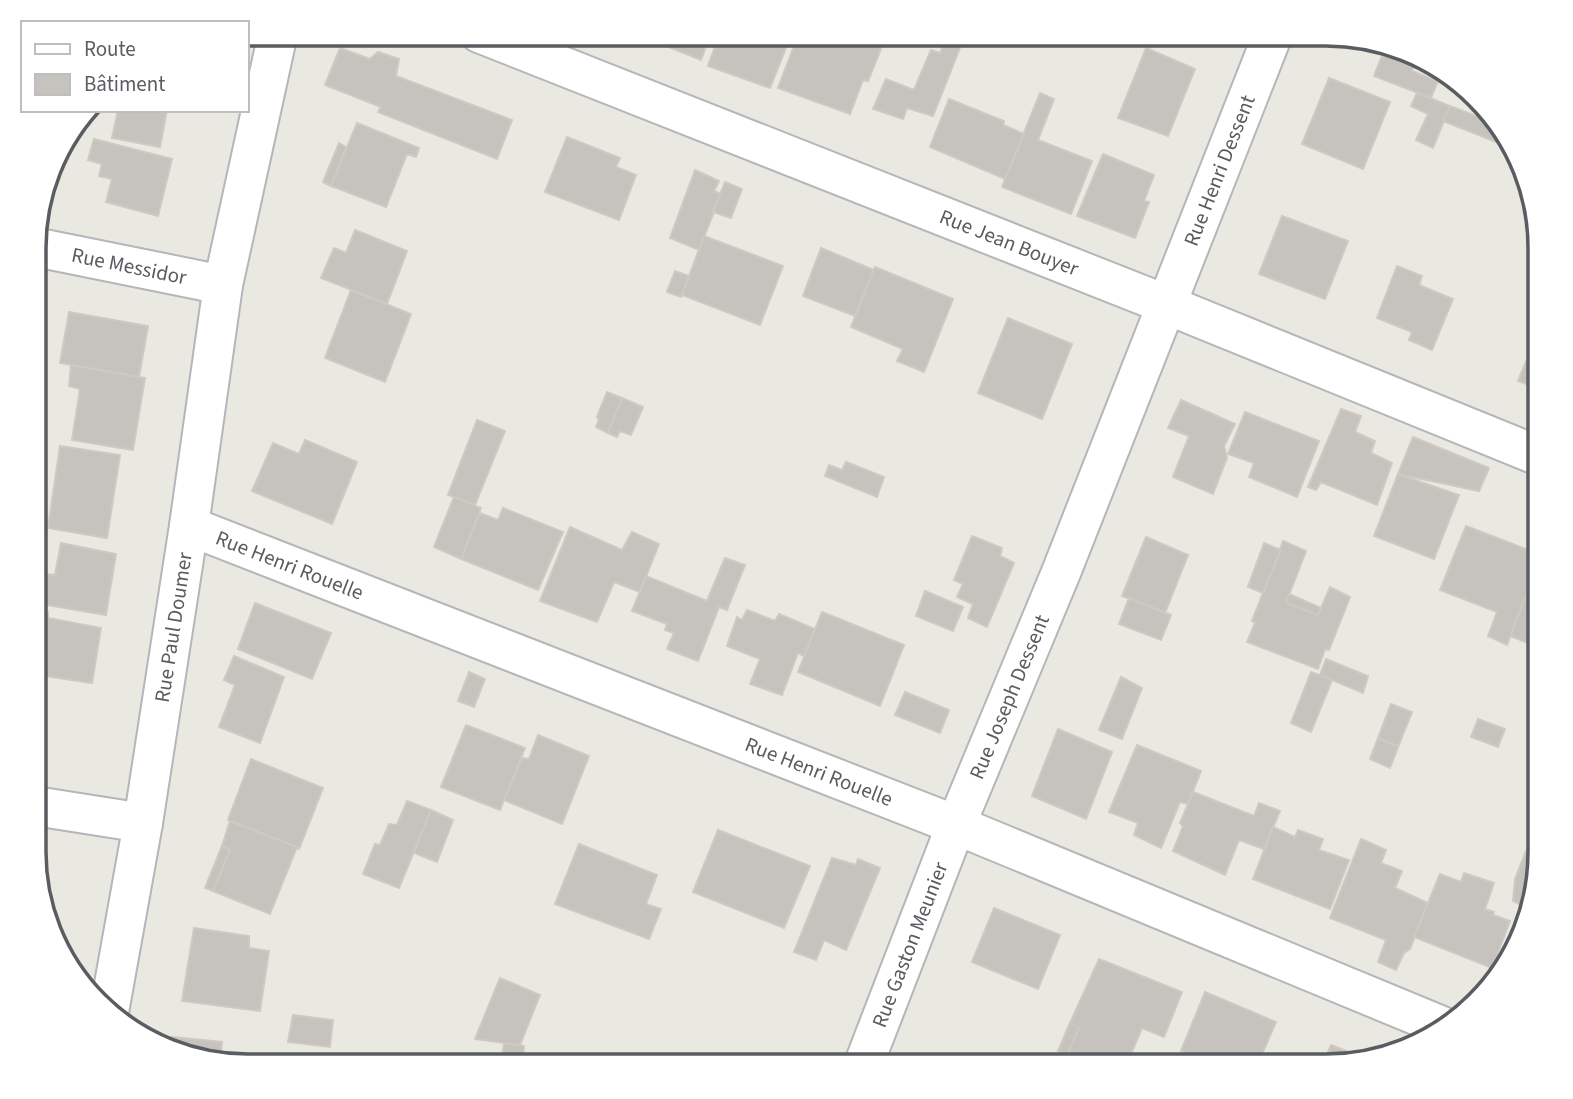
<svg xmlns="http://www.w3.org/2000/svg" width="1573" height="1099" font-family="'Source Sans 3',sans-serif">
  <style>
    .building { fill: #c6c3be; stroke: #cecac0; stroke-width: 2 }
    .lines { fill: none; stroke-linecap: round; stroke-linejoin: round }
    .street-casing { stroke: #b3b6ba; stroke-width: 42 }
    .street { stroke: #fff; stroke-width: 38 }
    .labels { text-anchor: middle; stroke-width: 7; stroke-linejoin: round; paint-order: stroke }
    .street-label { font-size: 21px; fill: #595c60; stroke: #fff }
    .rim { fill: none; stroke: #595c60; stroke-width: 3.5 }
  </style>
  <rect width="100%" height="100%" fill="#eae9e1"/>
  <g class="building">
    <path d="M648 33H711L701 60 646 38Z"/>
    <path d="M720 33H792L770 88 708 66Z"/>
    <path d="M799 33 887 34 868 81 863 80 850 114 778 88Z"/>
    <path d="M948 34 963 40 933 116 907 108 903 119 873 109 886 79 914 90 931 50 940 53Z"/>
    <path d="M1387 43 1395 45 1417 57 1412 71 1438 81 1431 98 1374 76Z"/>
    <path d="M340 48 370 59 378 52 399 59 396 76 512 120 497 159 378 112 381 107 325 85Z"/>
    <path d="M1146 48 1195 69 1168 136 1118 118Z"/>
    <path d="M1329 78 1390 102 1363 169 1302 144Z"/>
    <path d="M1040 93 1054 99 1038 140 1092 161 1071 214 1002 187Z"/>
    <path d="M1417 93 1450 106 1433 148 1416 140 1428 114 1411 106Z"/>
    <path d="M949 99 1004 121 1003 125 1024 134 1005 179 930 147Z"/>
    <path d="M1450 106 1497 124 1511 141 1514 149 1443 121Z"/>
    <path d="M118 110H167L160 147 112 138Z"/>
    <path d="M357 123 419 148 416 157 407 154 386 207 331 186Z"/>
    <path d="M567 137 620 158 616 167 636 175 619 220 545 192Z"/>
    <path d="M94 139 172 159 158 216 106 202 112 179 99 176 102 164 88 160Z"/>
    <path d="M339 143 346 147 331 186 323 182Z"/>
    <path d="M1103 154 1154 175 1144 201 1149 202 1135 238 1077 216Z"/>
    <path d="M695 170 719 181 714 191 721 194 699 250 670 238Z"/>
    <path d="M725 182 742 189 731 218 713 212Z"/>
    <path d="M1282 216 1348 241 1325 299 1259 274Z"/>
    <path d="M355 230 407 251 387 304 321 278 334 248 346 253Z"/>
    <path d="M704 236 783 266 760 325 682 295Z"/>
    <path d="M821 248 874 270 855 316 803 296Z"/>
    <path d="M1397 266 1422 276 1419 285 1453 299 1432 350 1409 340 1412 332 1377 318Z"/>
    <path d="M875 267 953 299 924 372 897 361 903 349 851 327Z"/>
    <path d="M675 271 689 276 681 297 667 292Z"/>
    <path d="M351 290 411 314 385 382 325 358Z"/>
    <path d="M69 312 148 326 139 377 60 363Z"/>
    <path d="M1008 318 1072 344 1042 419 978 393Z"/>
    <path d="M1538 332 1539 333V389L1518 381Z"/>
    <path d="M71 365 145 378 133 450 72 440 80 389 69 386Z"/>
    <path d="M607 392 622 398 608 433 596 427 599 420 597 417Z"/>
    <path d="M622 398 643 407 631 435 620 431 617 437 608 433Z"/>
    <path d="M1181 400 1235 424 1224 446 1227 458 1213 494 1173 477 1189 436 1168 428Z"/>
    <path d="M1341 409 1361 416 1355 432 1375 441 1371 453 1392 463 1377 505 1321 482 1316 490 1308 487Z"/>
    <path d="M1245 412 1319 441 1297 497 1249 477 1254 463 1228 454Z"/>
    <path d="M477 420 505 431 475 505 448 495Z"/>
    <path d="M1413 437 1489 468 1479 491 1398 474Z"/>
    <path d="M305 440 357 462 332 524 252 491 273 443 299 454Z"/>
    <path d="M60 446 120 455 107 538 48 528Z"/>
    <path d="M846 462 884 477 877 497 825 476 829 465 842 470Z"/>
    <path d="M1398 474 1459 495 1434 559 1374 536Z"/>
    <path d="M454 497 481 508 461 559 434 547Z"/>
    <path d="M503 508 563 532 538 590 461 559 480 513 498 520Z"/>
    <path d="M1466 526 1539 554V562L1507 645 1488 636 1497 612 1440 590Z"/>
    <path d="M570 527 622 550 632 532 659 544 640 592 614 582 597 622 540 601Z"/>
    <path d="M972 536 1002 548 1000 556 1014 563 987 627 968 618 973 604 957 597 963 584 954 580Z"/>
    <path d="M1146 537 1188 555 1165 613 1122 596Z"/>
    <path d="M1283 541 1306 551 1286 603 1318 615 1330 587 1350 597 1329 650 1325 649 1318 669 1247 642 1255 623 1252 621Z"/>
    <path d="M61 543 116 554 106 615 35 603 37 573 55 575Z"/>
    <path d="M1264 543 1281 550 1263 593 1248 587Z"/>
    <path d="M725 558 745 565 727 610 719 607 698 661 667 649 674 633 665 630 667 624 632 611 646 576 707 601Z"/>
    <path d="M1532 581 1539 585 1538 647 1510 636Z"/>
    <path d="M925 591 963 607 953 631 916 616Z"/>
    <path d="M1289 594 1321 608 1318 615 1286 603Z"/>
    <path d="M1129 598 1171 615 1161 640 1119 624Z"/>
    <path d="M255 603 331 633 312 679 238 649Z"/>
    <path d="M35 610 48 612V618L101 628 92 683 38 675 35 684Z"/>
    <path d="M747 610 775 621 779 614 815 629 804 656 798 653 782 695 750 684 760 659 727 646 737 617 742 620Z"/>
    <path d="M822 612 904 645 880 706 798 672Z"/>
    <path d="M234 656 284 677 260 743 219 727 235 685 224 680Z"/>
    <path d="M1326 659 1368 676 1363 693 1320 675Z"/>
    <path d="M469 672 485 679 474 707 458 701Z"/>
    <path d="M1311 672 1332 680 1311 732 1291 723Z"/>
    <path d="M1121 677 1142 688 1122 739 1099 730Z"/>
    <path d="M905 692 949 710 940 733 895 715Z"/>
    <path d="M1391 704 1412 712 1398 747 1378 738Z"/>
    <path d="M1478 719 1505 729 1498 747 1471 737Z"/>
    <path d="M466 725 525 748 500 810 441 787Z"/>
    <path d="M1058 729 1112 752 1086 819 1032 796Z"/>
    <path d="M538 735 589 756 562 824 504 800 522 758 529 759Z"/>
    <path d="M1378 738 1398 747 1390 768 1370 759Z"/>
    <path d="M1137 745 1201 771 1188 804 1180 802 1161 848 1134 835 1138 823 1109 812Z"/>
    <path d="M251 759 323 788 299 849 228 820Z"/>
    <path d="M1193 792 1254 816 1259 803 1280 811 1264 849 1239 840 1225 875 1173 851 1183 826 1180 823Z"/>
    <path d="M407 801 431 810 399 888 363 874 375 844 380 845 389 824 397 825Z"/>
    <path d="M431 810 453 820 437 862 414 853Z"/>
    <path d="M1539 818V862L1523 906 1513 901 1515 879Z"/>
    <path d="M230 821 297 847 270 914 213 891 230 850 222 846Z"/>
    <path d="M1273 827 1295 837 1298 830 1323 839 1319 850 1349 860 1330 909 1253 879Z"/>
    <path d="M718 830 810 866 784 928 693 892Z"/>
    <path d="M1361 839 1386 850 1381 863 1402 871 1395 888 1428 903 1410 949 1404 953 1396 970 1378 962 1386 940 1330 918Z"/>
    <path d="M579 844 657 875 646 904 661 909 649 939 555 904Z"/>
    <path d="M222 846 230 850 213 891 205 888Z"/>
    <path d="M832 858 856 865 858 859 880 868 846 950 824 940 816 960 794 952Z"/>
    <path d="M1464 873 1494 883 1485 909 1494 912 1493 915 1510 921 1492 968 1414 937 1440 874 1461 882Z"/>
    <path d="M994 908 1060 935 1038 989 972 962Z"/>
    <path d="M194 928 249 936V948L269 951 260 1011 182 1001Z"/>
    <path d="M1514 928 1523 931 1499 976 1496 975Z"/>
    <path d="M1099 959 1182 992 1164 1037 1142 1028 1126 1066H1091L1067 1055 1079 1028 1070 1023Z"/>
    <path d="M500 978 540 995 520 1045 475 1039Z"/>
    <path d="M1205 992 1276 1022 1257 1066H1216L1181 1051Z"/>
    <path d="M293 1015 333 1020 330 1047 288 1042Z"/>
    <path d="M1070 1023 1079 1028 1067 1055 1058 1051Z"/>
    <path d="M172 1037 222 1042 220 1063 178 1054 171 1050Z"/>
    <path d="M504 1043 524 1046 522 1065H501Z"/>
    <path d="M1331 1045 1362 1057 1322 1066Z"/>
  </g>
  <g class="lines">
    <g class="street-casing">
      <g id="street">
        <path id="s1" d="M479 33 1165 304 1539 456"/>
        <path id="s2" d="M35 247 223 285"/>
        <path id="s3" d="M189 526 956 825 1442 1026"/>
        <path d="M35 806 143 823"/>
        <path id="s4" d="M109 1012 143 823 189 526 223 285 278 33"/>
        <path id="s5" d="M863 1066 956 825 1062 570 1273 34"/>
      </g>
    </g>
    <use href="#street" class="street"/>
  </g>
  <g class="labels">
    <g class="street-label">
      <text dy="7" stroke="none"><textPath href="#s5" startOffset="964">Rue Henri Dessent</textPath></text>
      <text dy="7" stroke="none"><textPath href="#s1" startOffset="570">Rue Jean Bouyer</textPath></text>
      <text dy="7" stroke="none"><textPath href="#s2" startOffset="96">Rue Messidor</textPath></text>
      <text dy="7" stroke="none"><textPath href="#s3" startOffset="108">Rue Henri Rouelle</textPath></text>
      <text dy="7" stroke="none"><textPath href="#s4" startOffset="390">Rue Paul Doumer</textPath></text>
      <text dy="7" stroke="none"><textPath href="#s5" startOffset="397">Rue Joseph Dessent</textPath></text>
      <text dy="7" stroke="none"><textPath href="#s3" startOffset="676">Rue Henri Rouelle</textPath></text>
      <text dy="7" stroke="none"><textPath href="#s5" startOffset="130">Rue Gaston Meunier</textPath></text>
    </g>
  </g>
  <path d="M0 0H1573V1099H0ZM248 46H1326A202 202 0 0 1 1528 248V852A202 202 0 0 1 1326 1054H248A202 202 0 0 1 46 852V248A202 202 0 0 1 248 46Z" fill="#fff" fill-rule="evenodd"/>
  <path class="rim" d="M248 46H1326A202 202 0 0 1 1528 248V852A202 202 0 0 1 1326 1054H248A202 202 0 0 1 46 852V248A202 202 0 0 1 248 46Z"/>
  <rect x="21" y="21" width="228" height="91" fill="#ffffff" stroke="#bdbebf" stroke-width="2"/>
  <rect x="35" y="44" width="35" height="10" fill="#ffffff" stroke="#bdbebf" stroke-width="2"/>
  <text x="84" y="56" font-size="21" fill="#595c60">Route</text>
  <rect x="35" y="74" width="35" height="21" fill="#c6c3be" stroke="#bdbebf" stroke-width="2"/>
  <text x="84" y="91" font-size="21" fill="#595c60">Bâtiment</text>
</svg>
